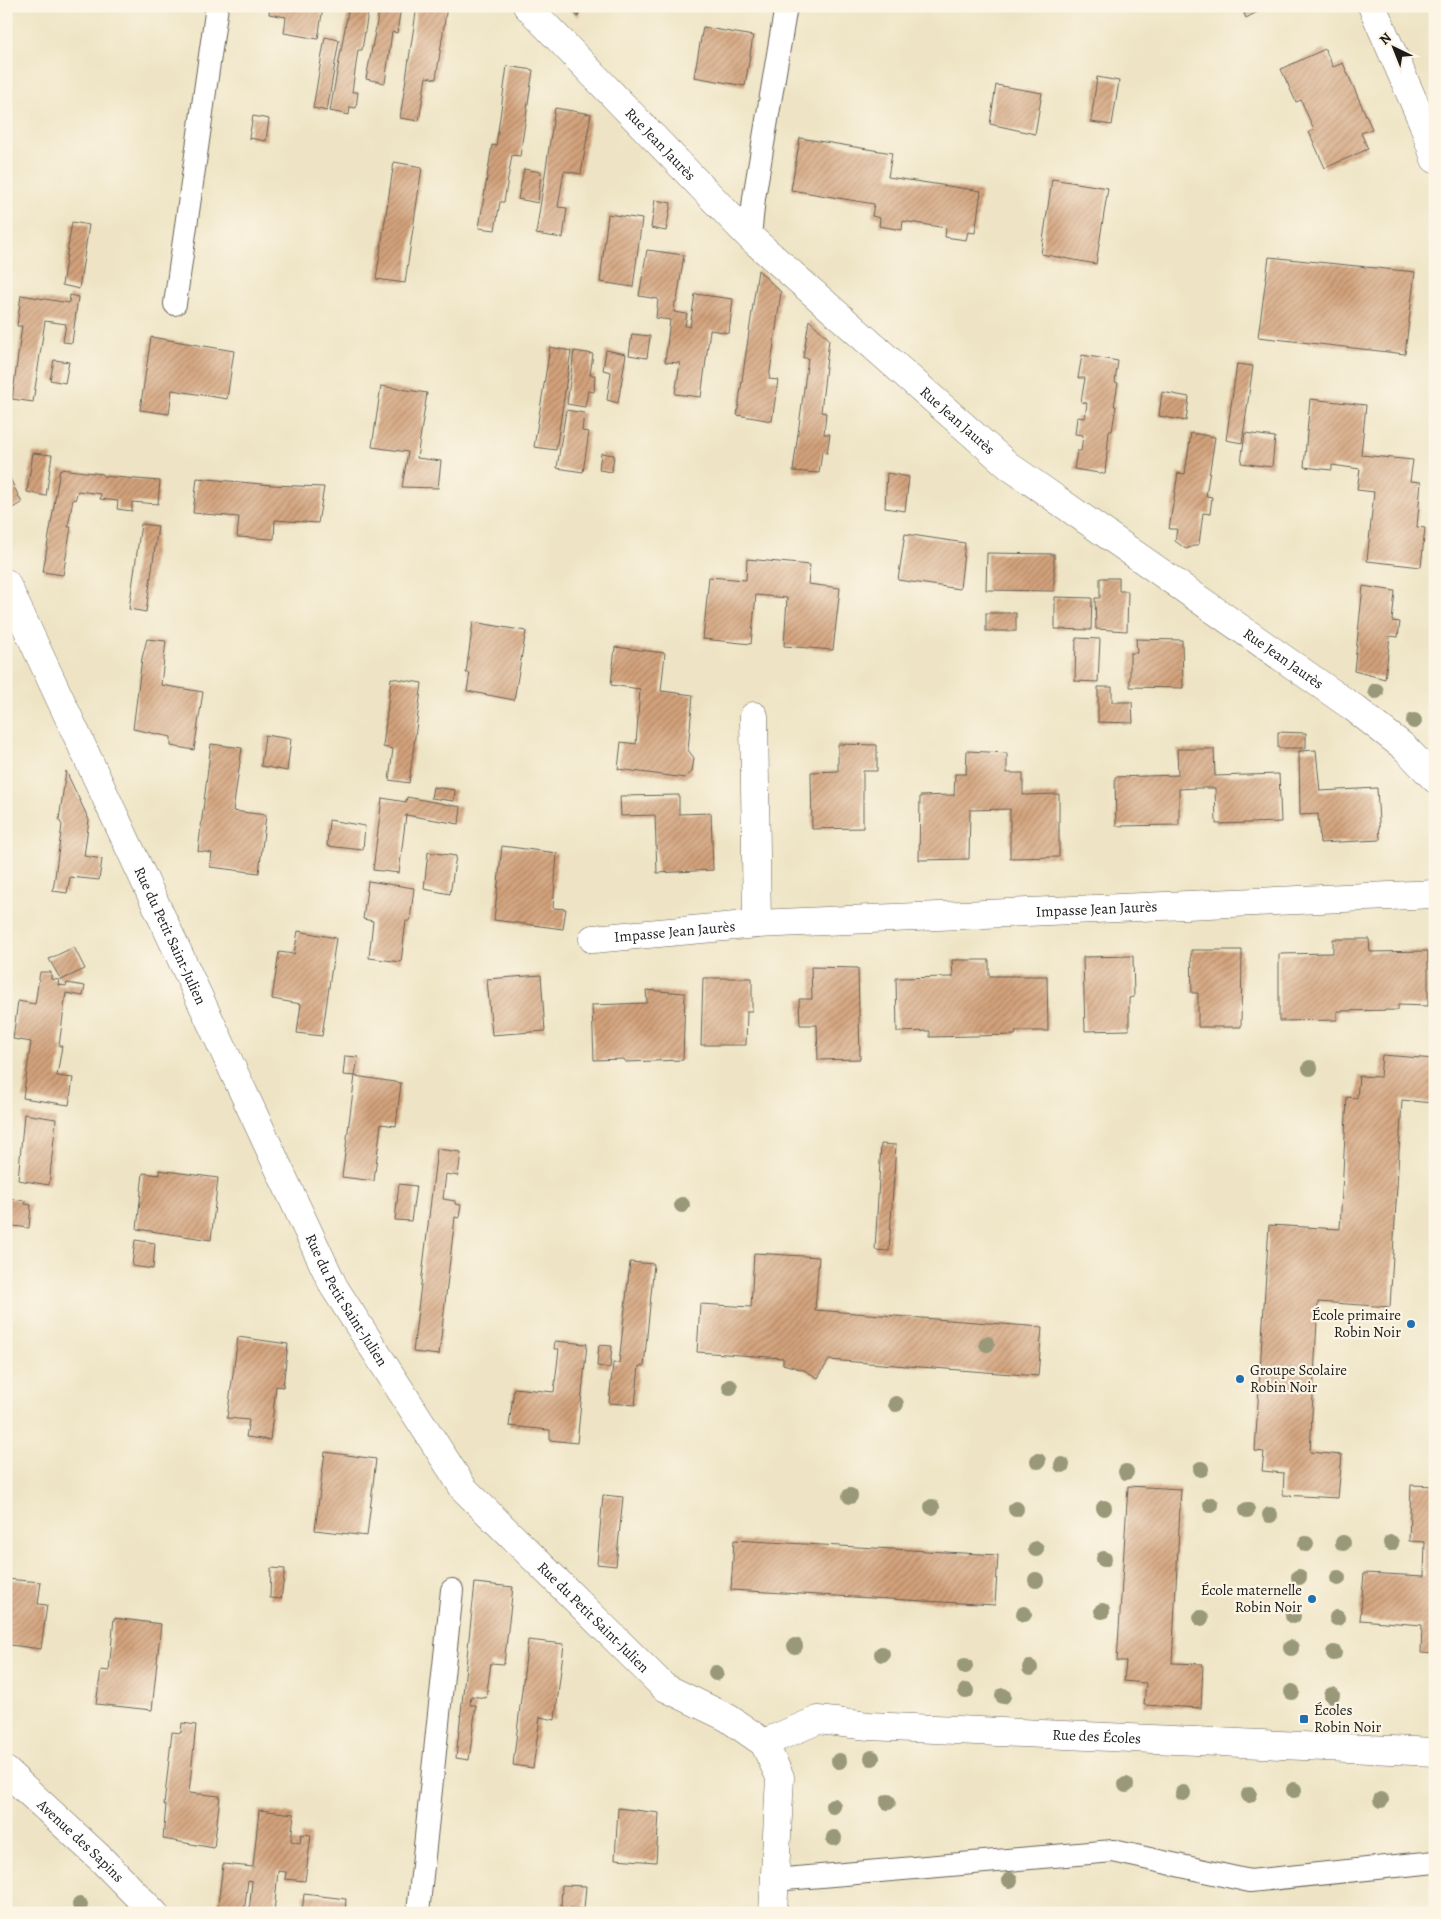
<svg xmlns="http://www.w3.org/2000/svg" width="1441" height="1919" font-family="Alegreya,serif">
  <style>
    .building { fill: url(#building-hatch) }
    .lines { fill: none; stroke-linecap: round; stroke-linejoin: round }
    .service-casing { stroke: #666257; stroke-width: 24 }
    .minor-casing { stroke: #666257; stroke-width: 29 }
    .tertiary-casing { stroke: #666257; stroke-width: 29 }
    .service { stroke: #fff; stroke-width: 22 }
    .minor { stroke: #fff; stroke-width: 28 }
    .tertiary { stroke: #fff; stroke-width: 28 }
    .tree { fill: #99997a }
    .poi-dot { fill: #1f6fb2; stroke: #fcf5e5; stroke-width: 2 }
    .labels { text-anchor: middle; stroke-width: 4.5; stroke-linejoin: round; paint-order: stroke }
    .street-label { font-size: 15px; fill: #1c1c1c; stroke: #fcf5e5 }
    .poi-label { font-size: 15px; fill: #1c1c1c; stroke: #fcf5e5; text-anchor: end }
  </style>
  <defs>
    <pattern id="building-hatch" width="6" height="6" patternUnits="userSpaceOnUse" patternTransform="scale(1.25)"><rect width="6" height="6" fill="#d3a27b"/><path d="M-1 1l2-2M0 6l6-6M5 7l2-2" fill="none" stroke="#aa8364"/></pattern>
  </defs>
  <rect width="100%" height="100%" fill="#fcf5e5"/>
  <filter id="ink" filterUnits="userSpaceOnUse"><feTurbulence type="fractalNoise" baseFrequency=".02" numOctaves="2"/><feDisplacementMap in="SourceGraphic" scale="10" xChannelSelector="R" yChannelSelector="G"/><feConvolveMatrix kernelMatrix="1 2 1 2 8 2 1 2 1" color-interpolation-filters="sRGB"/></filter>
  <filter id="wash" filterUnits="userSpaceOnUse"><feTurbulence type="fractalNoise" baseFrequency=".0096" numOctaves="4" result="noise"/><feDisplacementMap in="SourceGraphic" scale="20" xChannelSelector="R" yChannelSelector="G"/><feGaussianBlur stdDeviation="1.12" result="paint"/><feColorMatrix in="noise" values="0 0 0 0 0 0 0 0 0 0 0 0 0 0 0 0 0 1.4 0 .05"/><feComposite in="paint" operator="in"/></filter>
  <g filter="url(#wash)">
    <rect width="100%" height="100%" fill="#eee4c5"/>
    <g id="blocks">
      <g class="building">
        <path d="M270 6H327V9L323 7 318 39 284 33 286 17 269 14Z"/>
        <path d="M349 6H369L362 50H358L352 92H358L356 108 350 107 349 115 330 111Z"/>
        <path d="M380 6H401L397 33 392 32 385 83 366 79Z"/>
        <path d="M417 6H447L436 79 426 77 419 121 400 118Z"/>
        <path d="M568 6H580L578 17Z"/>
        <path d="M1241 6H1268L1246 18Z"/>
        <path d="M703 27 753 36 745 86 694 77Z"/>
        <path d="M325 37 339 40 327 111 313 108Z"/>
        <path d="M1325 49 1333 67 1343 63 1372 129 1361 133 1368 149 1325 168 1309 132 1314 130 1301 100 1296 102 1281 69Z"/>
        <path d="M507 66 533 70 520 156 512 155 504 202H500L495 230 479 228 492 145 496 146Z"/>
        <path d="M1097 77 1119 81 1112 125 1091 122Z"/>
        <path d="M996 85 1042 93 1035 134 990 124Z"/>
        <path d="M6 92H13L7 128H6Z"/>
        <path d="M555 108 591 114 581 174 564 171 558 207 567 208 563 238 536 234Z"/>
        <path d="M253 116 269 119 266 141 249 138Z"/>
        <path d="M800 138 892 153 888 177 981 191 975 233 968 232 966 240 945 237 946 228 903 221 902 230 879 226 880 218 872 216 874 204 791 190Z"/>
        <path d="M394 162 422 167 405 283 376 279Z"/>
        <path d="M524 169 541 172 538 203 518 199Z"/>
        <path d="M1052 179 1108 188 1096 264 1041 254Z"/>
        <path d="M655 200 671 203 666 231 651 228Z"/>
        <path d="M608 214 642 219 633 287 600 282Z"/>
        <path d="M72 222 89 225 79 289 62 285Z"/>
        <path d="M647 250 684 255 677 301 675 302 674 312 687 314 685 326 690 327 695 294 733 299 729 333 710 330 701 397 675 394 680 363 665 362 670 320 656 318 658 299 639 296Z"/>
        <path d="M1269 257 1415 272 1405 354 1258 337Z"/>
        <path d="M758 270 781 292 769 379 778 380 772 421 737 415Z"/>
        <path d="M21 295 69 303 70 295 78 297 72 343 63 342 66 324 45 321 33 402 12 399 22 326H17Z"/>
        <path d="M809 320 829 339 821 412 826 413 824 434H830L827 453 822 452 819 473 793 471 808 358H803Z"/>
        <path d="M632 334 650 336 647 358 629 355Z"/>
        <path d="M151 337 234 351 227 399 172 390 169 414 140 410Z"/>
        <path d="M550 347 571 351 556 450 534 447Z"/>
        <path d="M606 350 626 354 618 403 607 400 611 372 603 370Z"/>
        <path d="M574 351 593 354 590 375H595L594 392 588 391 585 407 567 404Z"/>
        <path d="M1082 355 1118 361 1115 382 1118 383 1114 406H1116L1112 431H1109L1105 474 1074 469 1077 451H1081L1083 435 1075 434 1077 417 1085 418 1087 403 1081 402 1085 378H1078Z"/>
        <path d="M54 360 69 362 65 383 50 380Z"/>
        <path d="M1237 364 1253 366 1242 443 1226 440Z"/>
        <path d="M381 386 427 393 417 458 441 461 438 488 402 487 408 452 372 447Z"/>
        <path d="M1162 392 1189 397 1186 421 1159 416Z"/>
        <path d="M1310 399 1366 405 1361 455 1413 460 1410 481 1421 482 1417 527 1425 528 1421 567 1367 561 1374 492 1357 490 1360 469 1332 465V470L1304 467Z"/>
        <path d="M566 410 584 413 582 431 589 432 583 472 557 468Z"/>
        <path d="M1191 433 1215 437 1206 496 1212 497 1210 514 1203 513 1199 544 1186 549 1175 541 1177 529H1169L1178 473 1185 474Z"/>
        <path d="M1245 433 1275 437 1272 467 1241 463Z"/>
        <path d="M33 453 52 455 46 496 27 492Z"/>
        <path d="M601 453 614 455 612 472 599 470Z"/>
        <path d="M60 469 103 474V476L160 481 158 504 132 502V511L117 509 118 501 100 499 101 494 78 491 75 500 73 499 68 527H71L63 575 43 572Z"/>
        <path d="M6 470 22 503 6 511Z"/>
        <path d="M887 473 909 477 905 511 885 508Z"/>
        <path d="M197 478 272 485 324 487 318 523 275 520 274 539 237 537 239 517 193 513Z"/>
        <path d="M141 524 158 526 146 612 129 609Z"/>
        <path d="M905 534 965 543 960 589 898 580Z"/>
        <path d="M987 553 1054 554V591L986 590Z"/>
        <path d="M747 559 810 565 808 584 840 588 833 650 784 646 787 598 756 595 751 644 703 639 709 577 746 580Z"/>
        <path d="M1100 578H1119V591H1128L1127 631 1096 629 1095 598H1100Z"/>
        <path d="M1363 586 1395 591 1392 621 1400 622 1398 637 1390 636 1385 679 1354 671Z"/>
        <path d="M1055 597 1092 598 1091 630 1055 629Z"/>
        <rect x="986" y="613" width="30" height="18"/>
        <path d="M473 622 526 631 514 700 467 691 470 673H466Z"/>
        <path d="M1076 638 1100 639 1098 682 1075 681Z"/>
        <path d="M147 639 166 641 161 685 203 692 194 750 171 746V737L133 729 142 658Z"/>
        <path d="M1136 639 1182 640 1183 688 1130 687V653H1137Z"/>
        <path d="M615 647 665 653 661 691 693 695 688 750 694 758 692 772 685 778 618 769 621 742 636 744 640 689 611 685Z"/>
        <path d="M391 678 422 683 409 783 389 780 393 749 383 747Z"/>
        <path d="M1098 687H1112V702H1132L1133 723 1098 722Z"/>
        <path d="M1278 732 1306 733V748H1278Z"/>
        <path d="M265 735 291 739 287 771 261 766Z"/>
        <path d="M211 744 242 748 233 811 266 815 259 873 210 867 212 853 198 851Z"/>
        <path d="M838 744 877 745V771H863V828L812 829 811 772 838 771Z"/>
        <path d="M1177 749H1214L1215 776 1279 774 1281 822 1216 824 1215 788H1197L1179 789V825L1116 826 1115 777 1178 775Z"/>
        <path d="M1316 750 1320 791 1377 788 1380 840 1320 843 1318 814 1300 815 1299 751Z"/>
        <path d="M967 751 1007 753V773H1023V795L1059 794V857L1010 858V809L970 810 969 859 919 860 920 796 954 795 955 774H966Z"/>
        <path d="M66 771 89 820 84 856 102 859 99 880 70 877 67 893 53 891 62 825 59 820Z"/>
        <path d="M433 787 455 790 454 801 431 798Z"/>
        <path d="M679 795V814L711 813 713 870 657 873 655 815 621 816 620 796Z"/>
        <path d="M407 797 461 807 459 824 406 815 399 873 373 870 382 798 406 802Z"/>
        <path d="M329 820 365 826 363 850 327 846Z"/>
        <path d="M502 846 557 853 553 908 566 909 563 929 494 920Z"/>
        <path d="M428 852 456 856 450 894 424 889Z"/>
        <path d="M368 881 414 888 410 921H406L401 962 369 958 373 921 363 919Z"/>
        <path d="M298 931 336 938 322 1036 297 1033 301 1004 272 999 279 952 294 954Z"/>
        <path d="M1333 939H1369L1370 952 1428 951V1006L1398 1005V1010L1337 1011V1020L1279 1021V954L1333 953Z"/>
        <path d="M74 947 85 969 61 980 49 959Z"/>
        <path d="M1191 950H1242L1241 1027H1198V993H1192Z"/>
        <path d="M1133 956 1134 997 1129 998V1030L1085 1031 1083 957Z"/>
        <path d="M952 960H989V976H1047L1048 1031H1016L1015 1035 930 1037V1031L897 1032 896 978 953 977Z"/>
        <path d="M811 967 858 968 860 1059 818 1060 817 1025H800L799 999H812Z"/>
        <path d="M40 972H51V979L59 980 58 985 66 986 67 983 85 986 83 996 66 993 59 1046H62L57 1076 73 1078 69 1105 23 1098 31 1042 13 1039 18 1001 35 1004Z"/>
        <path d="M541 975 545 1031 492 1035 487 979Z"/>
        <path d="M703 978H752V1011H747L746 1045H701Z"/>
        <path d="M646 990 685 993 683 1060 626 1062 624 1059 594 1060 592 1005 647 1003Z"/>
        <path d="M1382 1055 1435 1059 1432 1103 1402 1100 1390 1307 1318 1302 1310 1452 1342 1455 1338 1498 1283 1495 1284 1473 1262 1471 1264 1452 1255 1451 1269 1225 1340 1229 1347 1097 1357 1098 1359 1076 1380 1077Z"/>
        <path d="M345 1056 358 1057 355 1076 343 1075Z"/>
        <path d="M355 1076 401 1083 396 1126 381 1124 374 1181 342 1177Z"/>
        <path d="M24 1114 56 1119 49 1185 18 1180Z"/>
        <path d="M881 1144 896 1145 889 1251 875 1250Z"/>
        <path d="M437 1149 461 1152 458 1176 446 1174 443 1199 455 1201V1204L461 1205 459 1218 455 1217 439 1355 413 1352Z"/>
        <path d="M159 1170 218 1178 211 1240 137 1229 143 1173 160 1175Z"/>
        <path d="M399 1184 416 1186 411 1221 395 1220Z"/>
        <path d="M8 1198 25 1201V1204L31 1205 29 1228 6 1225Z"/>
        <path d="M135 1240 155 1243 153 1269 132 1266Z"/>
        <path d="M754 1253 819 1257 815 1310 1042 1327 1038 1376 829 1360 818 1378 804 1370 783 1364V1358L697 1352 700 1304 751 1307Z"/>
        <path d="M630 1262 654 1264 644 1366H639L635 1405 609 1403 613 1363H619Z"/>
        <path d="M238 1337 288 1344 283 1387 276 1386 270 1440 246 1437 249 1420 227 1418Z"/>
        <path d="M555 1341 587 1344 577 1443 550 1440V1430L509 1426 514 1388 554 1392 559 1349H554Z"/>
        <path d="M599 1345 612 1346 610 1368 597 1366Z"/>
        <path d="M325 1452 376 1459 367 1536 315 1530Z"/>
        <path d="M1411 1485 1435 1486V1654L1421 1653 1422 1625 1360 1620 1364 1573 1424 1576 1425 1542 1409 1541Z"/>
        <path d="M1128 1486 1181 1489 1172 1663 1203 1664 1201 1708 1144 1705 1146 1683 1124 1681 1126 1661H1117Z"/>
        <path d="M603 1495 623 1497 616 1566 597 1564Z"/>
        <path d="M734 1540 998 1555 995 1605 731 1590Z"/>
        <path d="M271 1568 285 1569 281 1599 270 1598Z"/>
        <path d="M6 1579 41 1582 38 1604 47 1605 41 1649 10 1645 8 1658H6Z"/>
        <path d="M475 1583 513 1587 504 1664 491 1663 486 1698 471 1696 470 1705H476L469 1760 456 1758Z"/>
        <path d="M114 1618 161 1624 152 1710 96 1704 101 1670 109 1671Z"/>
        <path d="M528 1640 564 1644 555 1720 540 1717 533 1768 513 1765Z"/>
        <path d="M182 1723 196 1725 189 1793 220 1796 214 1848 163 1839 166 1805H164L172 1732 181 1733Z"/>
        <path d="M618 1808 659 1813 656 1862 615 1859Z"/>
        <path d="M259 1810 294 1814 291 1841 300 1843 301 1834 311 1835 305 1881 285 1879 286 1872 278 1871 274 1913H249L252 1881 248 1880 244 1913H217L223 1864 253 1867Z"/>
        <path d="M562 1885 586 1886 584 1909 561 1907Z"/>
        <path d="M304 1894 346 1899 345 1913H302Z"/>
      </g>
    </g>
  </g>
  <g filter="url(#ink)">
    <use href="#blocks" fill-opacity="0" stroke="#666257" stroke-width="1"/>
    <g class="lines">
      <g class="service-casing">
        <g id="service">
          <path d="M750 237 754 198 786 6"/>
          <path d="M175 304 217 6"/>
          <path d="M774 1880 1113 1851 1250 1881 1435 1862"/>
          <path d="M418 1913 452 1590"/>
        </g>
      </g>
      <g class="minor-casing">
        <g id="minor">
          <path id="s1" d="M527 6 750 237 1009 466 1354 708 1404 747 1435 779"/>
          <path id="s2" d="M6 583 334 1287 464 1489 664 1687 728 1718 764 1743 780 1777 773 1913"/>
          <path id="s3" d="M754 716 757 924 1435 894"/>
          <path id="s4" d="M593 939 757 924"/>
          <path id="s5" d="M764 1743 818 1720 869 1726 1435 1752"/>
        </g>
      </g>
      <g class="tertiary-casing">
        <g id="tertiary">
          <path d="M1372 6 1423 123 1435 159"/>
          <path id="s6" d="M6 1771 101 1859 154 1913"/>
        </g>
      </g>
      <use href="#service" class="service"/>
      <use href="#minor" class="minor"/>
      <use href="#tertiary" class="tertiary"/>
    </g>
    <g class="tree">
      <circle cx="1376" cy="691" r="8"/>
      <circle cx="1414" cy="721" r="8"/>
      <circle cx="1310" cy="1068" r="8"/>
      <circle cx="682" cy="1205" r="8"/>
      <circle cx="987" cy="1344" r="8"/>
      <circle cx="730" cy="1387" r="8"/>
      <circle cx="896" cy="1404" r="8"/>
      <circle cx="1038" cy="1461" r="8"/>
      <circle cx="1062" cy="1465" r="8"/>
      <circle cx="1201" cy="1469" r="8"/>
      <circle cx="1126" cy="1472" r="8"/>
      <circle cx="850" cy="1496" r="8"/>
      <circle cx="1211" cy="1505" r="8"/>
      <circle cx="932" cy="1507" r="8"/>
      <circle cx="1104" cy="1508" r="8"/>
      <circle cx="1016" cy="1509" r="8"/>
      <circle cx="1247" cy="1510" r="8"/>
      <circle cx="1270" cy="1515" r="8"/>
      <circle cx="1343" cy="1543" r="8"/>
      <circle cx="1391" cy="1543" r="8"/>
      <circle cx="1306" cy="1544" r="8"/>
      <circle cx="1036" cy="1549" r="8"/>
      <circle cx="1104" cy="1559" r="8"/>
      <circle cx="1299" cy="1577" r="8"/>
      <circle cx="1338" cy="1578" r="8"/>
      <circle cx="1036" cy="1580" r="8"/>
      <circle cx="1102" cy="1611" r="8"/>
      <circle cx="1024" cy="1614" r="8"/>
      <circle cx="1293" cy="1616" r="8"/>
      <circle cx="1201" cy="1618" r="8"/>
      <circle cx="1337" cy="1618" r="8"/>
      <circle cx="795" cy="1646" r="8"/>
      <circle cx="1291" cy="1648" r="8"/>
      <circle cx="1334" cy="1653" r="8"/>
      <circle cx="882" cy="1654" r="8"/>
      <circle cx="965" cy="1666" r="8"/>
      <circle cx="1030" cy="1668" r="8"/>
      <circle cx="716" cy="1673" r="8"/>
      <circle cx="966" cy="1691" r="8"/>
      <circle cx="1292" cy="1692" r="8"/>
      <circle cx="1332" cy="1695" r="8"/>
      <circle cx="1003" cy="1696" r="8"/>
      <circle cx="872" cy="1758" r="8"/>
      <circle cx="839" cy="1761" r="8"/>
      <circle cx="1126" cy="1785" r="8"/>
      <circle cx="1294" cy="1790" r="8"/>
      <circle cx="1183" cy="1793" r="8"/>
      <circle cx="1249" cy="1795" r="8"/>
      <circle cx="1381" cy="1800" r="8"/>
      <circle cx="888" cy="1802" r="8"/>
      <circle cx="833" cy="1806" r="8"/>
      <circle cx="834" cy="1838" r="8"/>
      <circle cx="1010" cy="1880" r="8"/>
      <circle cx="80" cy="1905" r="8"/>
    </g>
  </g>
  <g class="poi-dot">
    <circle cx="1411" cy="1324" r="5"/>
    <circle cx="1240" cy="1379" r="5"/>
    <circle cx="1312" cy="1599" r="5"/>
    <rect x="1299" y="1714" width="10" height="10" rx="2.5"/>
  </g>
  <g class="labels">
    <g class="street-label">
      <text dy="5" stroke="none"><textPath href="#s1" startOffset="192">Rue Jean Jaurès</textPath></text>
      <text dy="5" stroke="none"><textPath href="#s1" startOffset="598">Rue Jean Jaurès</textPath></text>
      <text dy="5" stroke="none"><textPath href="#s1" startOffset="1002">Rue Jean Jaurès</textPath></text>
      <text dy="5" stroke="none"><textPath href="#s3" startOffset="548">Impasse Jean Jaurès</textPath></text>
      <text dy="5" stroke="none"><textPath href="#s4" startOffset="82">Impasse Jean Jaurès</textPath></text>
      <text dy="5" stroke="none"><textPath href="#s2" startOffset="389">Rue du Petit Saint-Julien</textPath></text>
      <text dy="5" stroke="none"><textPath href="#s2" startOffset="794">Rue du Petit Saint-Julien</textPath></text>
      <text dy="5" stroke="none"><textPath href="#s2" startOffset="1199">Rue du Petit Saint-Julien</textPath></text>
      <text dy="5" stroke="none"><textPath href="#s5" startOffset="338">Rue des Écoles</textPath></text>
      <text dy="5" stroke="none"><textPath href="#s6" startOffset="102">Avenue des Sapins</textPath></text>
    </g>
    <g class="poi-label">
      <text x="1401" y="1320">École primaire<tspan x="1401" dy="17">Robin Noir</tspan></text>
      <text x="1250" y="1375" text-anchor="start">Groupe Scolaire<tspan x="1250" dy="17">Robin Noir</tspan></text>
      <text x="1302" y="1595">École maternelle<tspan x="1302" dy="17">Robin Noir</tspan></text>
      <text x="1314" y="1715" text-anchor="start">Écoles<tspan x="1314" dy="17">Robin Noir</tspan></text>
    </g>
  </g>
  <rect width="1441" height="1919" fill="none" stroke="#fcf5e5" stroke-width="25"/>
  <g transform="translate(1394 48) rotate(317)" stroke="#fcf5e5" stroke-width="4" paint-order="stroke">
  <path d="M0-4L9 19L0 12L-9 19Z" fill="#1c1c1c"/>
  <text y="-8" font-size="14" font-weight="bold" text-anchor="middle" fill="#1c1c1c">N</text>
  </g>
</svg>
